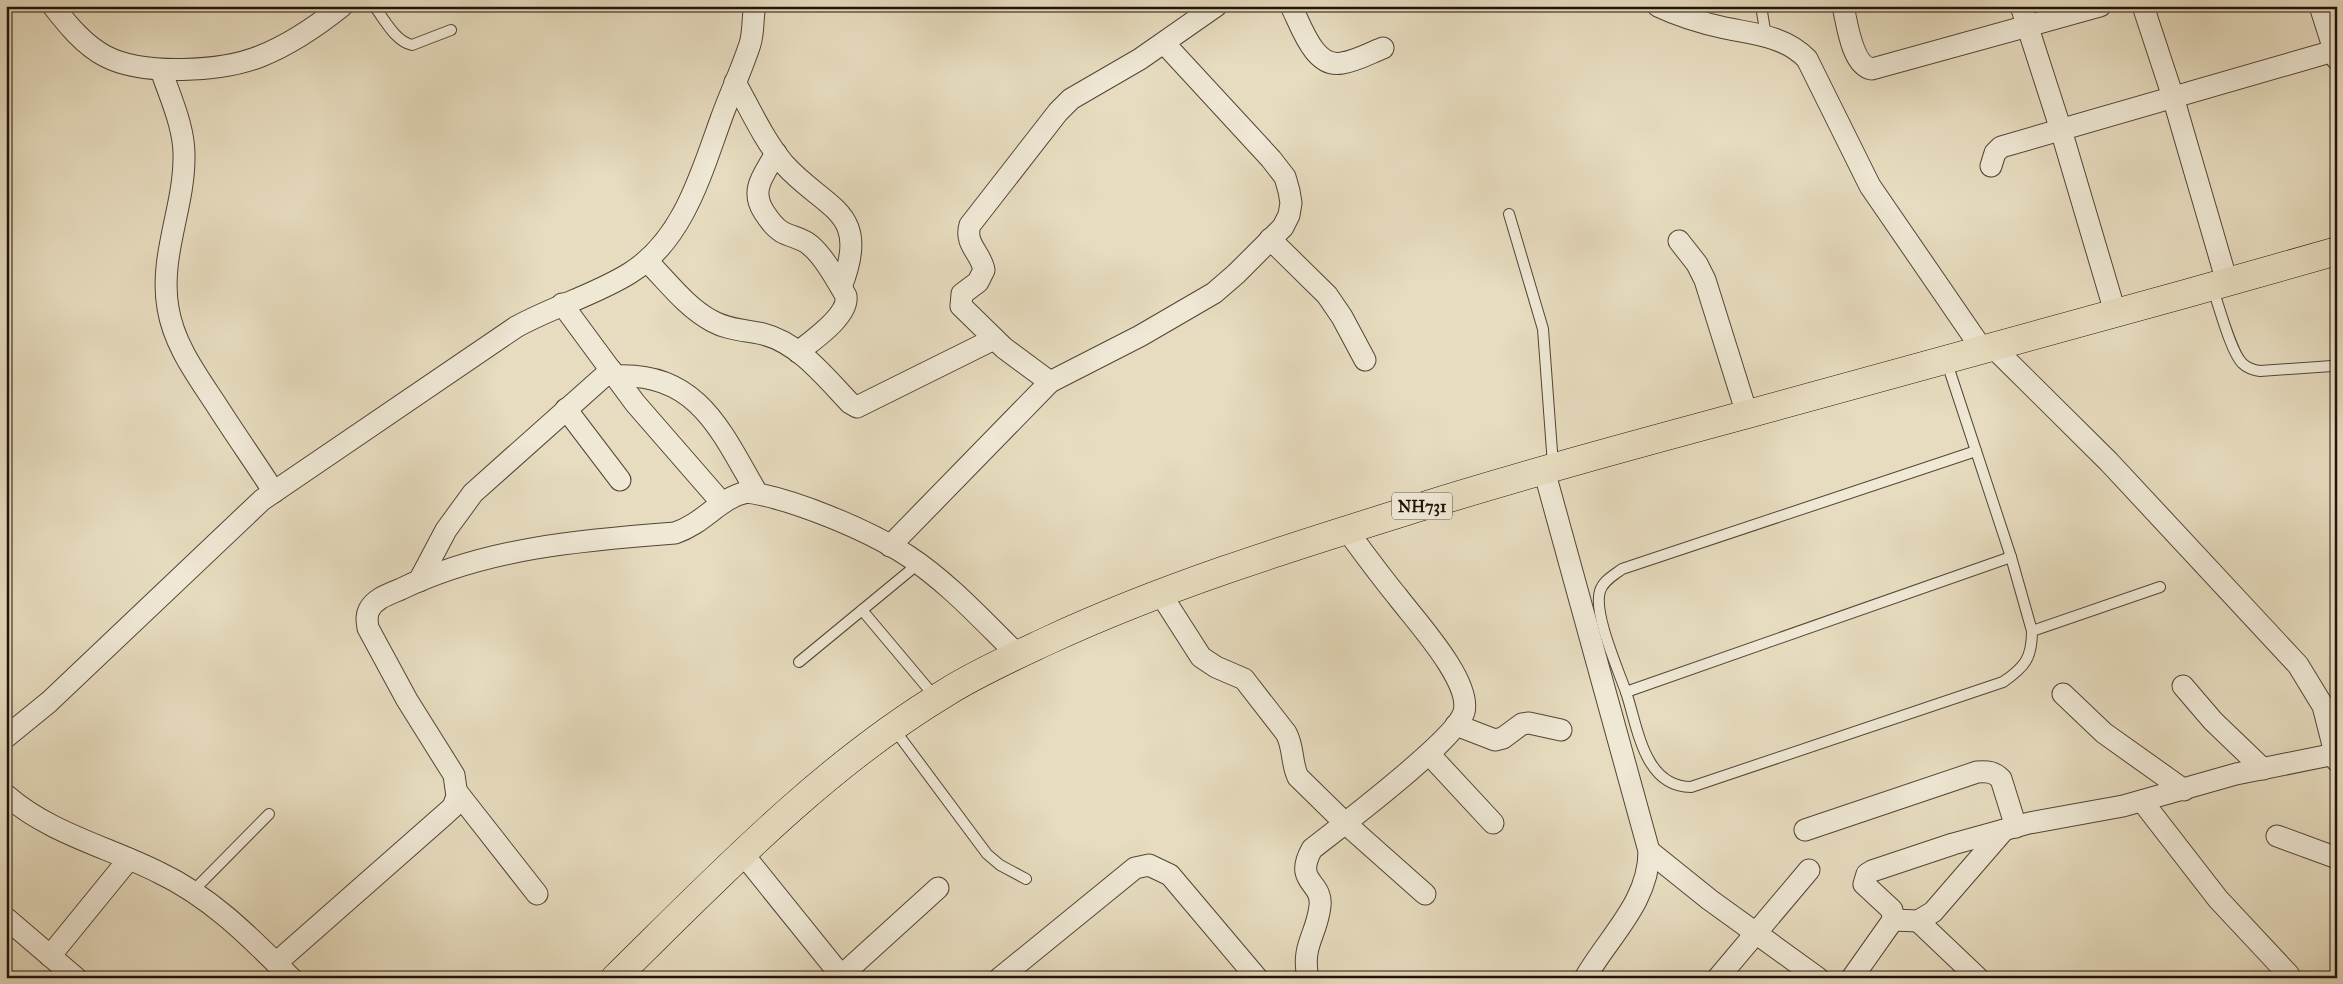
<svg xmlns="http://www.w3.org/2000/svg" width="2343" height="984" font-family="'IM FELL Great Primer',serif">
  <style>
    .lines { fill: none; stroke-linecap: round; stroke-linejoin: round }
    .service-casing { stroke: #524536; stroke-width: 12 }
    .minor-casing { stroke: #524536; stroke-width: 23 }
    .trunk-casing { stroke: #201309; stroke-width: 29 }
    .service { stroke: #efe8d5; stroke-width: 10 }
    .minor { stroke: #efe8d5; stroke-width: 21 }
    .trunk { stroke: #e7dcbf; stroke-width: 28 }
    .labels { text-anchor: middle; stroke-width: 4; stroke-linejoin: round; paint-order: stroke }
    .shield { fill: #efe8d5; stroke: #5e5346; stroke-width: 1 }
    .shield-label { font-size: 16px; font-weight: bold; fill: #201309 }
  </style>
  <rect width="100%" height="100%" fill="#e7dcbf"/>
  <filter id="stains"><feTurbulence type="fractalNoise" baseFrequency=".004" numOctaves="4"/><feColorMatrix values="0 0 0 0 .2 0 0 0 0 .09 0 0 0 0 .02 0 0 0 .5 -.17"/></filter>
  <radialGradient id="worn" r=".72"><stop offset=".6" stop-color="#630" stop-opacity="0"/><stop offset="1" stop-color="#630" stop-opacity=".3"/></radialGradient>
  <g class="lines">
    <g class="service-casing">
      <g id="service">
        <path d="M374 6C385 20 395 41 412 45L451 30"/>
        <path d="M1761 6 1766 36"/>
        <path d="M1509 214 1543 329 1553 465"/>
        <path d="M2212 287C2219 305 2230 350 2242 363 2247 368 2253 370 2260 371L2332 366"/>
        <path d="M1976 451 1622 569C1614 575 1603 581 1600 591 1593 613 1618 669 1626 692L2011 557"/>
        <path d="M862 610 936 698"/>
        <path d="M2032 631 2160 587"/>
        <path d="M799 662 918 564"/>
        <path d="M1626 692C1638 728 1644 787 1691 787L2003 682C2025 667 2032 658 2032 631L2011 557 1946 360"/>
        <path d="M894 729 987 854 1000 865 1026 879"/>
        <path d="M192 892 269 814"/>
      </g>
    </g>
    <g class="minor-casing">
      <g id="minor">
        <path d="M53 6C67 24 84 45 105 56 143 76 222 72 261 56 291 44 317 26 342 6"/>
        <path d="M1291 6C1301 25 1314 69 1342 63 1356 61 1370 53 1383 48"/>
        <path d="M1658 6C1679 16 1702 23 1725 28 1754 34 1785 36 1807 59L1870 186 1982 349"/>
        <path d="M1843 6C1847 23 1852 66 1872 69L2100 6"/>
        <path d="M2021 6 2061 130 2115 312"/>
        <path d="M2143 6 2173 97 2227 282"/>
        <path d="M2320 6 2337 59"/>
        <path d="M161 70C170 97 185 128 184 158 184 208 159 257 168 308 174 346 199 378 219 409 237 437 256 464 274 492"/>
        <path d="M735 82C750 109 764 140 784 164 825 210 872 210 841 287"/>
        <path d="M776 153C765 174 749 189 764 212 769 220 774 227 782 232 791 237 802 238 810 245 825 258 836 279 846 296 849 316 813 340 798 352"/>
        <path d="M1991 166 1995 153 2001 147 2337 50"/>
        <path d="M1270 239 1327 295 1342 317 1365 360"/>
        <path d="M1679 241 1697 264 1705 280 1747 414"/>
        <path d="M647 261C667 281 686 307 712 321 728 330 745 330 763 334 799 343 826 378 850 403L857 407 994 339"/>
        <path d="M562 304 635 403 722 503"/>
        <path d="M1992 346 2109 462 2298 665 2323 706 2337 761"/>
        <path d="M615 376C698 371 722 433 757 493"/>
        <path d="M1050 382 1004 348 961 306 962 294 978 282 984 270C981 253 964 244 970 225L1058 112 1071 99 1140 59 1216 6"/>
        <path d="M566 409 620 480"/>
        <path d="M1544 470 1649 851C1649 902 1609 936 1585 978"/>
        <path d="M890 546 1050 382 1140 336 1214 293 1236 274 1283 227 1289 215 1291 203 1289 191 1285 177 1271 159 1164 43"/>
        <path d="M419 581 446 530 473 493 611 370"/>
        <path d="M1160 593 1201 657 1216 667 1244 679 1286 733C1294 747 1291 763 1298 777L1345 823 1425 894"/>
        <path d="M2183 686 2213 721 2263 769"/>
        <path d="M2063 694 2104 733 2184 790"/>
        <path d="M1456 725 1495 740 1503 738 1522 724 1529 723 1561 730"/>
        <path d="M6 737 49 702 262 500 516 327C552 307 597 294 630 273 683 240 701 174 721 119 730 94 742 69 750 44 754 31 752 19 755 6"/>
        <path d="M1429 754 1493 823"/>
        <path d="M457 792 537 894"/>
        <path d="M6 795C49 833 108 847 158 872 211 897 250 937 291 978"/>
        <path d="M2142 801 2218 899 2289 975"/>
        <path d="M1805 830 1977 772C1988 771 1994 772 2001 779L2016 827"/>
        <path d="M2277 836 2337 858"/>
        <path d="M1649 851 1710 900 1818 978"/>
        <path d="M743 854 843 978"/>
        <path d="M7 919 76 978"/>
        <path d="M1893 920 1918 921 1933 912 2004 830"/>
        <path d="M1918 921 1978 978"/>
        <path d="M50 956 129 859"/>
        <path d="M276 963 443 816 453 807 457 796 454 775 407 700 368 628C367 621 366 616 369 610 375 598 390 594 401 589 486 548 582 540 675 533 705 523 719 498 747 492 794 499 868 530 908 556 949 583 983 621 1018 655"/>
        <path d="M841 976 938 888"/>
        <path d="M1000 978 1135 868 1149 865 1170 875 1257 978"/>
        <path d="M1308 978C1301 945 1317 935 1320 906 1323 881 1293 883 1312 849 1341 826 1456 740 1464 712 1472 681 1415 620 1397 596 1379 574 1363 552 1346 529"/>
        <path d="M1718 978 1809 870"/>
        <path d="M1852 978 1893 920 1892 910 1864 884 1867 874 1872 871 1953 844 2029 823 2123 806 2236 774 2335 754"/>
      </g>
    </g>
    <g class="trunk-casing">
      <path id="trunk" d="M615 978C718 877 822 767 947 692 979 672 1015 656 1049 640 1168 585 1292 547 1417 508 1526 474 1637 444 1748 414 1944 361 2141 307 2337 251"/>
    </g>
    <use href="#service" class="service"/>
    <use href="#minor" class="minor"/>
    <use href="#trunk" class="trunk"/>
  </g>
  <g class="labels">
    <rect class="shield" x="1392" y="492.5" width="60" height="27" rx="4"/>
    <g class="shield-label">
      <text x="1422" y="512">NH731</text>
    </g>
  </g>
  <rect width="2343" height="984" fill="none" stroke="#e7dcbf" stroke-width="25"/>
  <rect x="8" y="8" width="2328" height="969" fill="none" stroke="#201309" stroke-width="2.5"/>
  <rect x="12" y="12" width="2318" height="959" fill="none" stroke="#201309"/>
  <rect width="100%" height="100%" filter="url(#stains)"/>
  <rect width="100%" height="100%" fill="url(#worn)"/>
</svg>
